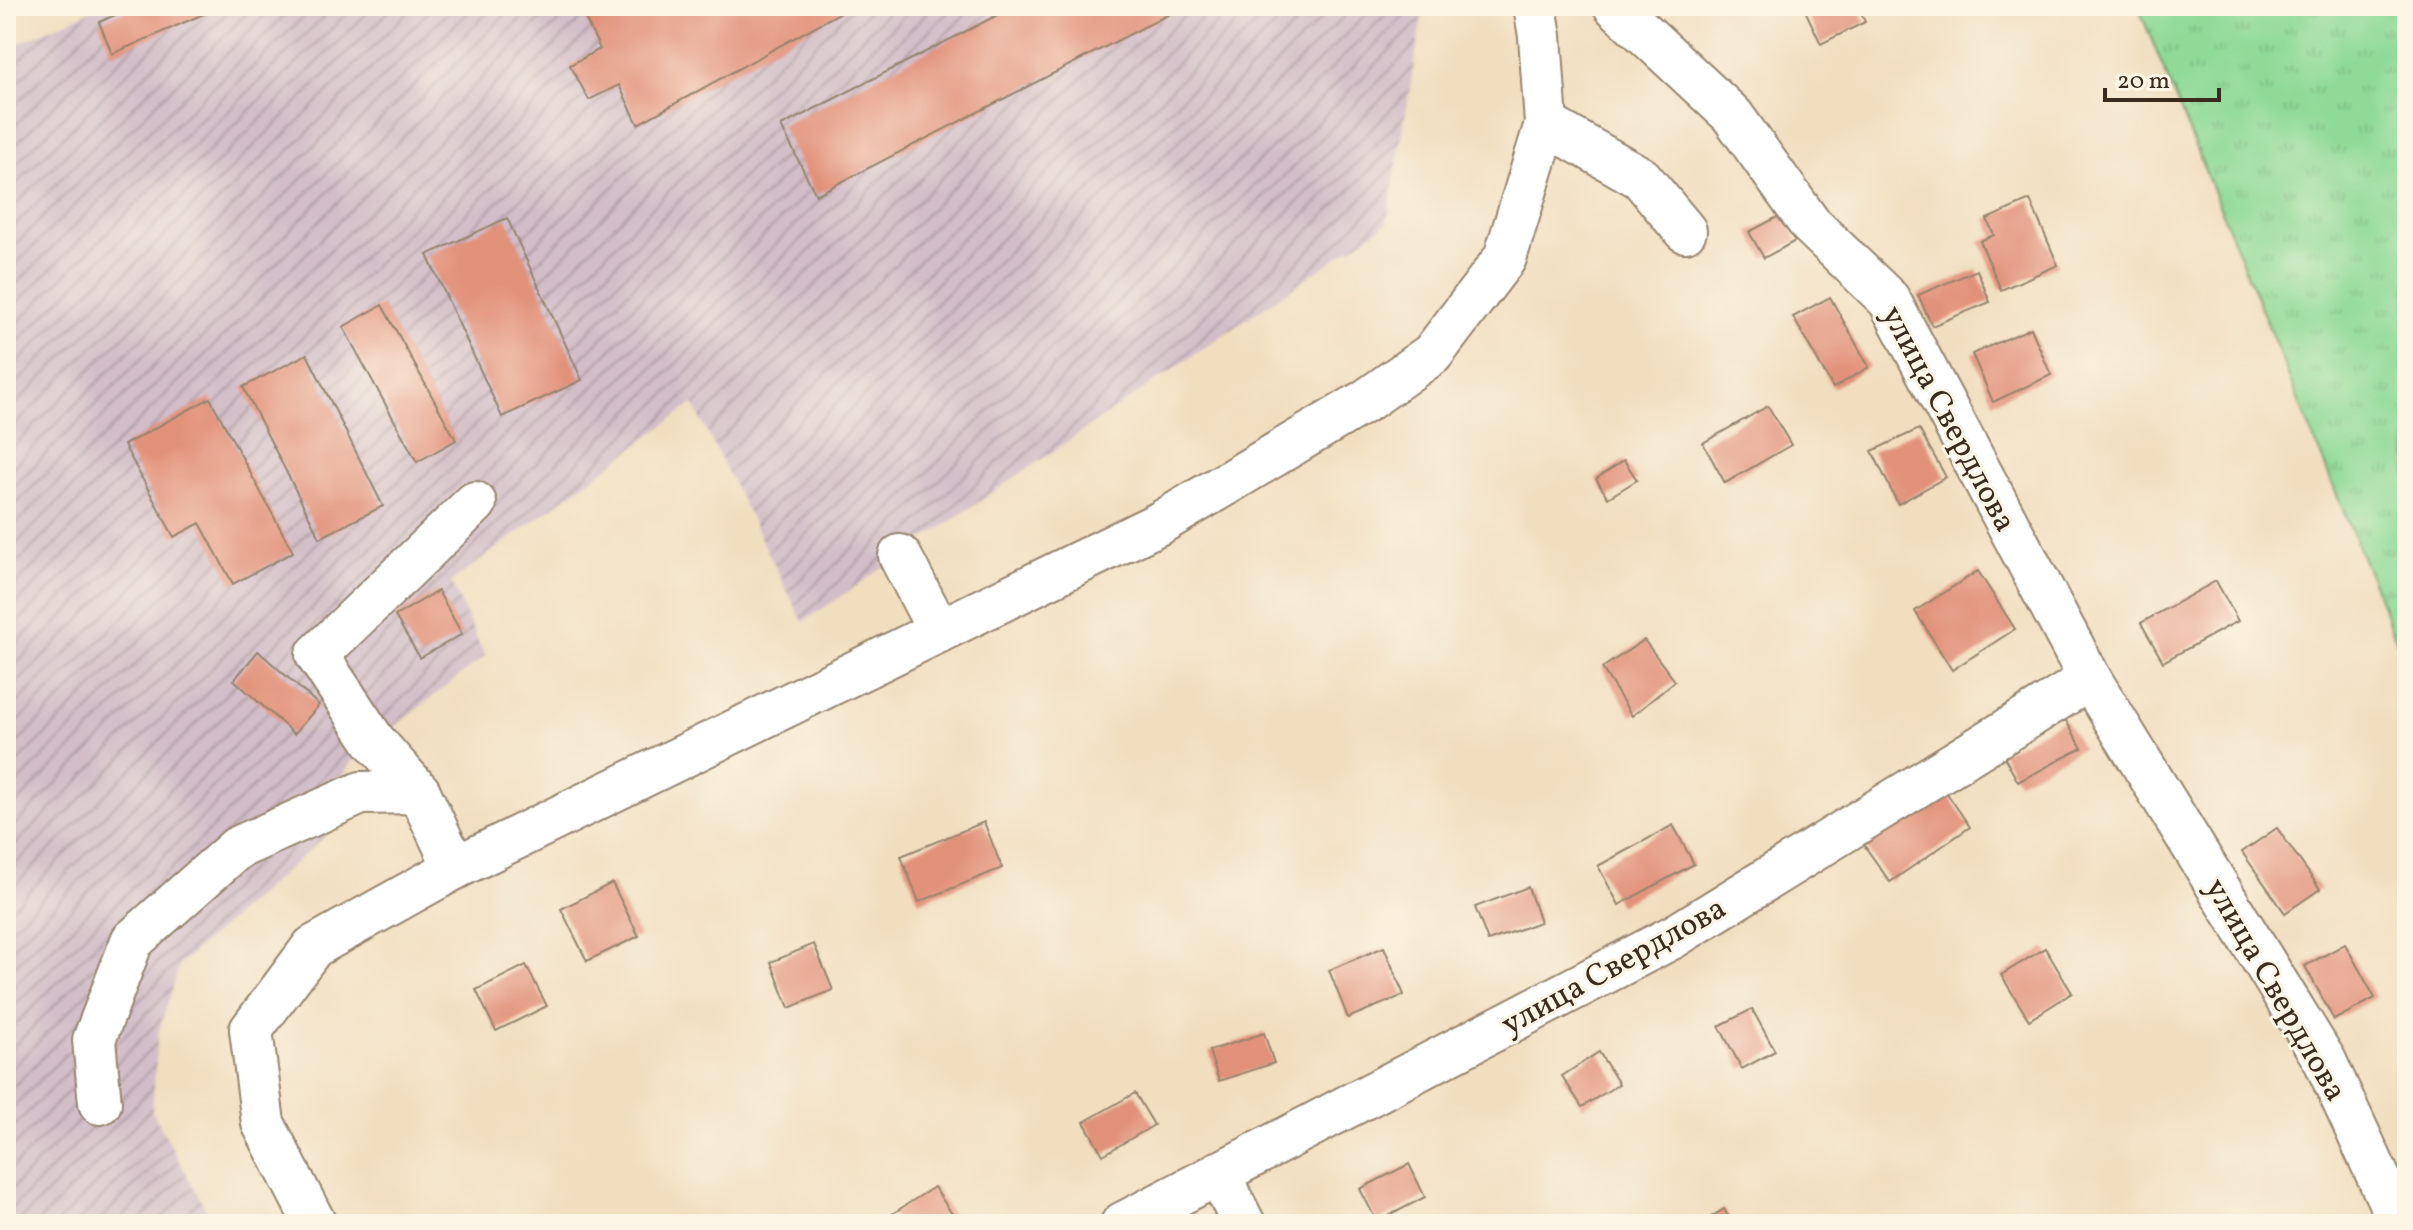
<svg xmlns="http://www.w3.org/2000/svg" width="2413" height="1230" font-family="Vollkorn,serif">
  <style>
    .industrial { fill: url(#industrial-furrows) }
    .grass { fill: url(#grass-tufts); stroke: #65825a; stroke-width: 2 }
    .building { fill: #e2927a }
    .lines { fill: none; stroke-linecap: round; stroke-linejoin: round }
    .minor-casing { stroke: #96846e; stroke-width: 46 }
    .minor { stroke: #fff; stroke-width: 42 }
    .labels { text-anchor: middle; stroke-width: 6; stroke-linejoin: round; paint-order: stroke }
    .street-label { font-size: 32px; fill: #3b2a1e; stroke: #fcf5e5 }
  </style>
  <defs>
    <pattern id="industrial-furrows" width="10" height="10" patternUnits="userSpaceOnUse" patternTransform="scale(2)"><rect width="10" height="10" fill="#d2bdc8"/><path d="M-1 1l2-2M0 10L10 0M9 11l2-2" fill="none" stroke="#ac9aa2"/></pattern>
    <pattern id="grass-tufts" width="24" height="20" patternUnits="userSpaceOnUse" patternTransform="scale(2)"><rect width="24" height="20" fill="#8fda97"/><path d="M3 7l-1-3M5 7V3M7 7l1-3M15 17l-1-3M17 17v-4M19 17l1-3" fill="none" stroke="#7cbb82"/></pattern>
  </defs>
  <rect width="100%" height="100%" fill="#fcf5e5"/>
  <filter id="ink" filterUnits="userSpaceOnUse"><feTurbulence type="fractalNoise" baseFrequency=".0125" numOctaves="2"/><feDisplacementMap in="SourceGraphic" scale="16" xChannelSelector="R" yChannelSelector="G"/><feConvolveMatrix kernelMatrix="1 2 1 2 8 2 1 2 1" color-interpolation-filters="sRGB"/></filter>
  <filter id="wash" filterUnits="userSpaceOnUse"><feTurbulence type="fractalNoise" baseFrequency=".006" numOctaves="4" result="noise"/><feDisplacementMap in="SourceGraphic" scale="32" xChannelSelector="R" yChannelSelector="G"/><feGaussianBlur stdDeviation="1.8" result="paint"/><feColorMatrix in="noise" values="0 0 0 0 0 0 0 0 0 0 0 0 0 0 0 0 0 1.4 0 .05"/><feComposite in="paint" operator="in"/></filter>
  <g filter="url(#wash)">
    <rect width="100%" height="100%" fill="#f1debf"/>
    <path class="industrial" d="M101 6H1424L1387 223 803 622 693 404 451 582 485 656 353 759 336 787 341 822 180 964 158 1034 152 1111 214 1224H6V49Z"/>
    <path class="grass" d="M2138 6H2407V667Z"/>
    <g id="blocks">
      <g class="building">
        <path d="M136 6H222L112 54 99 22Z"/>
        <path d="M579 6H852L638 124 619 85 589 100 570 65 600 49Z"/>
        <path d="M1015 6H1185L816 195 781 126Z"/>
        <path d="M1803 6H1858L1865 22 1821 44Z"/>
        <path d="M2030 200 2058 265 2001 290 1980 241 1994 235 1987 219Z"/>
        <path d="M1783 214 1797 240 1764 258 1749 232Z"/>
        <path d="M507 218 582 380 502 417 427 255Z"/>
        <path d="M1977 270 1990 302 1932 326 1918 295Z"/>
        <path d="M1830 297 1869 367 1833 388 1793 317Z"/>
        <path d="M382 305 456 440 417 462 343 327Z"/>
        <path d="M2031 328 2051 375 1993 402 1972 354Z"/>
        <path d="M307 354 383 506 320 538 243 387Z"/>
        <path d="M210 398 293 552 233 584 200 523 174 537 124 445Z"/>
        <path d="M1768 406 1791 445 1725 483 1703 443Z"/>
        <path d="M1919 429 1946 477 1898 504 1872 451Z"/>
        <path d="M1624 460 1637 480 1608 498 1596 479Z"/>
        <path d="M1978 571 2015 629 1952 670 1915 611Z"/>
        <path d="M2216 581 2238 621 2163 662 2141 623Z"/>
        <path d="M438 591 462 634 420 658 395 616Z"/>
        <path d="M1644 640 1675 681 1632 716 1602 668Z"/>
        <path d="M258 651 319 705 294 734 234 680Z"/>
        <path d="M2065 719 2082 748 2018 782 2002 753Z"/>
        <path d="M1944 789 1970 827 1890 882 1864 845Z"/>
        <path d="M984 822 1002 868 919 902 901 856Z"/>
        <path d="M1673 825 1694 864 1619 905 1598 866Z"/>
        <path d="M2277 828 2320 889 2285 913 2242 852Z"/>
        <path d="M612 883 639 936 587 961 561 909Z"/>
        <path d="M1528 887 1540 922 1488 941 1475 907Z"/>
        <path d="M814 944 833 990 789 1008 771 962Z"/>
        <path d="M2345 944 2375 998 2334 1020 2305 966Z"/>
        <path d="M1384 947 1404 995 1348 1018 1329 970Z"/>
        <path d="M2045 948 2072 993 2029 1020 2001 975Z"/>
        <path d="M526 965 547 1006 496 1031 476 990Z"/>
        <path d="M1752 1009 1775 1051 1742 1069 1719 1026Z"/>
        <path d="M1264 1033 1274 1063 1219 1081 1209 1051Z"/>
        <path d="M1599 1052 1619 1084 1582 1107 1562 1076Z"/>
        <path d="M1135 1093 1154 1125 1103 1155 1084 1122Z"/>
        <path d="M1409 1164 1425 1197 1377 1222 1360 1189Z"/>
        <path d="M934 1187 954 1217 943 1224H898L892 1214Z"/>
        <path d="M1724 1209 1733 1224H1700Z"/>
      </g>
    </g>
  </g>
  <g filter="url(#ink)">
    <use href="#blocks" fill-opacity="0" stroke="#96846e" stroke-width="2"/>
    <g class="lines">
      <g class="minor-casing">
        <g id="minor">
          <path d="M1615 6 1732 115 1810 224 1889 300 2090 679 2325 1061 2400 1224"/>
          <path d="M1546 124 1641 178 1685 231"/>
          <path d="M900 556 939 631"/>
          <path d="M455 868 419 792 374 741 317 655 475 503"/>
          <path d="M100 1103 94 1040 132 941 237 848 361 793 419 792"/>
          <path d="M1218 1173 1244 1224"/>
          <path d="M315 1224 263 1123 251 1030 313 947 455 868 1160 523 1367 400 1432 354 1505 258 1546 124 1540 36 1535 6"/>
          <path d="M1122 1224 1675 936 2090 679"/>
        </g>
      </g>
      <use href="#minor" class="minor"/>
    </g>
  </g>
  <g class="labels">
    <g class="street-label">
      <text transform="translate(1950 418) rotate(62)" y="11">улица Свердлова</text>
      <text transform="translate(1613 965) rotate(-29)" y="11">улица Свердлова</text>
      <text transform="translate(2277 989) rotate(60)" y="11">улица Свердлова</text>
    </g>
  </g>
  <rect width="2413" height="1230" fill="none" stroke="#fcf5e5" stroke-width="32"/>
  <path d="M2105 88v12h114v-12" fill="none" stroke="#3b2a1e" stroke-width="4"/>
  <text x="2117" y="88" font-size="24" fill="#3b2a1e" stroke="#fcf5e5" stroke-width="6" paint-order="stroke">20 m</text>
</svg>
